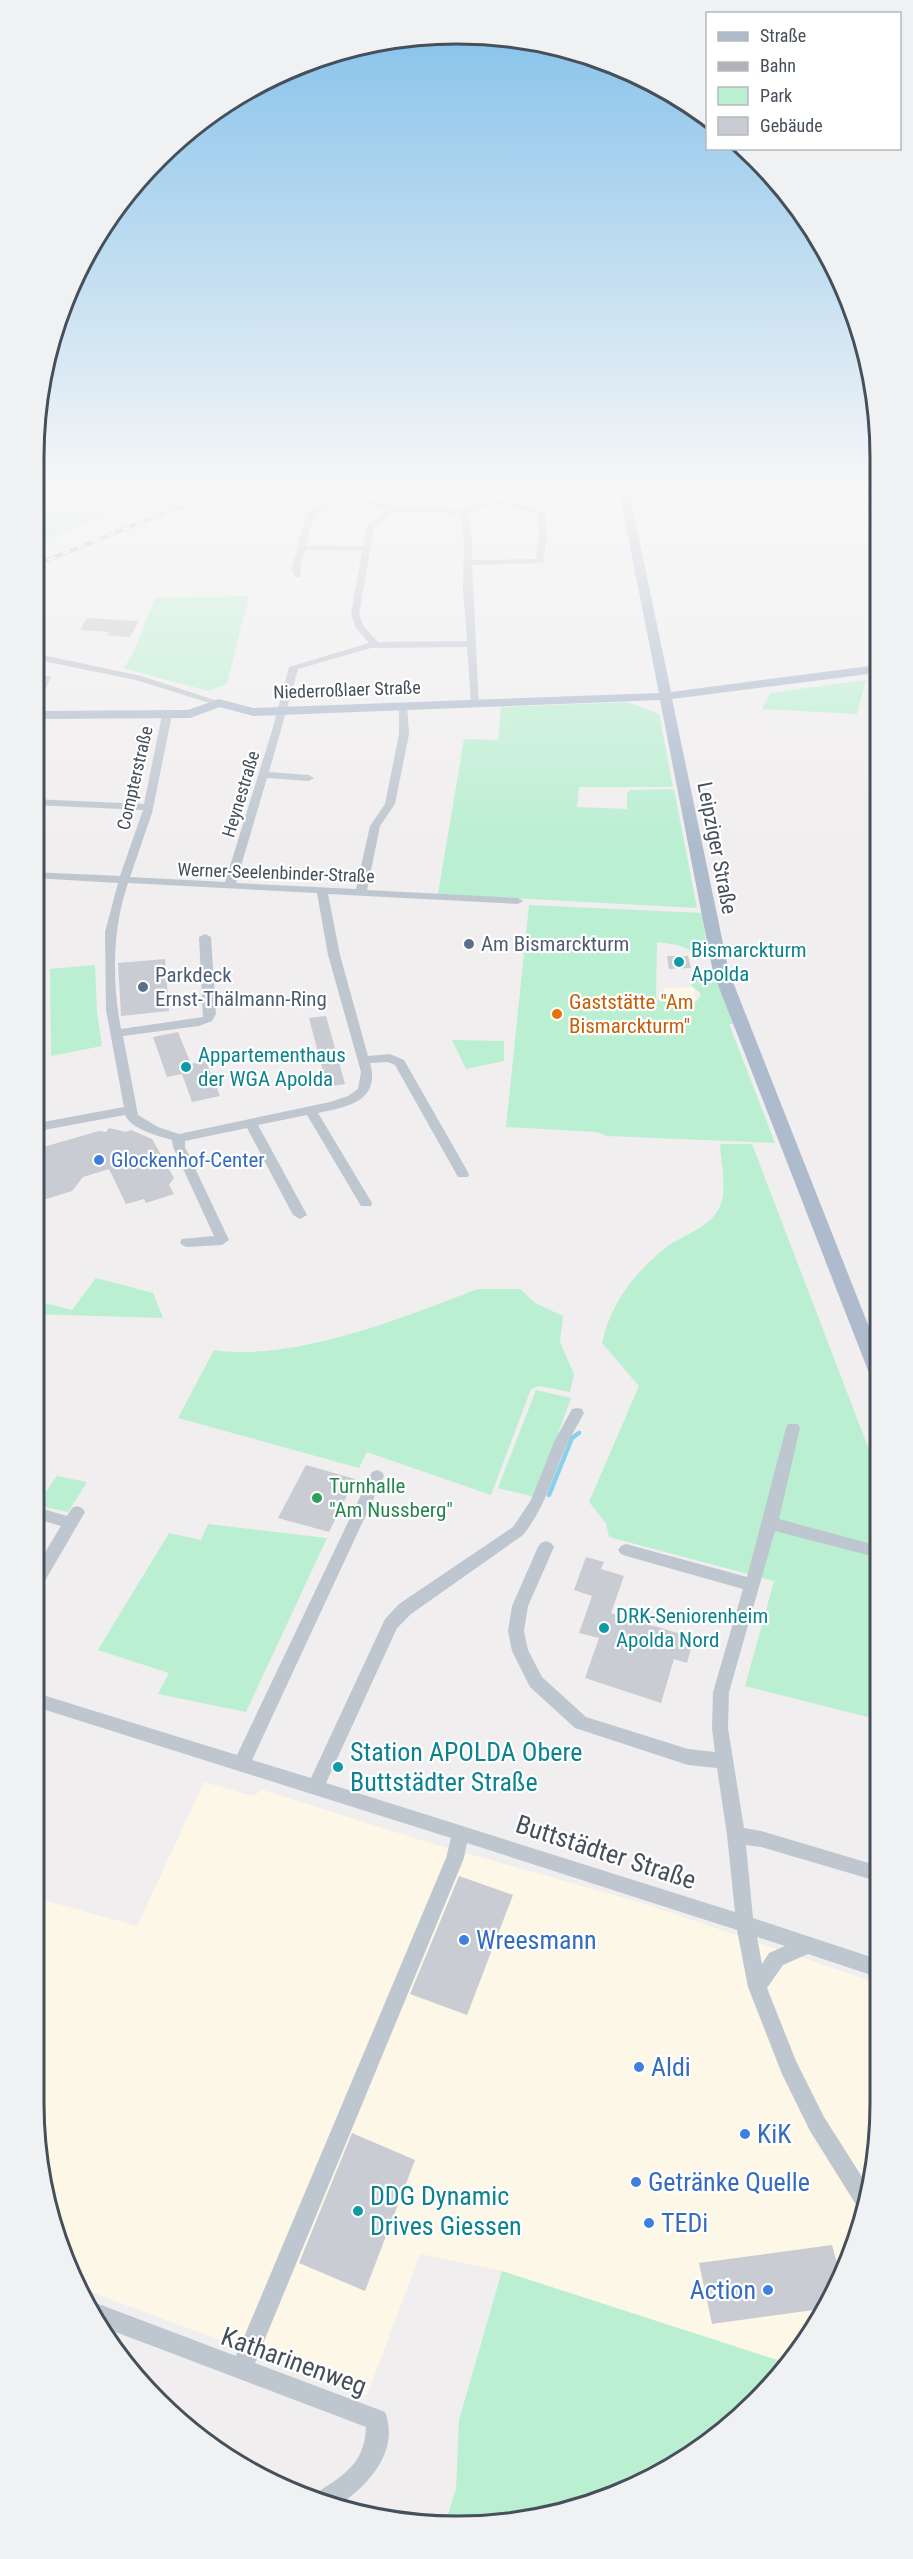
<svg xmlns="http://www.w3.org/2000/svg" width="913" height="2559" font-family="'Roboto Condensed',sans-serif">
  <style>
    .commercial { fill: #fcf7e6 }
    .green { fill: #bbefd2 }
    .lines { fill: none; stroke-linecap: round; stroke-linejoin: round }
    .stream { stroke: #88d1ec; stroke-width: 4.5 }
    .building { fill: #caccd3 }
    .minor { fill: #bec7d0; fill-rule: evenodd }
    .major { fill: #adbbcd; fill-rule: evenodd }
    .rail-casing { stroke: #b0b2b8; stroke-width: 4 }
    .rail { stroke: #fff; stroke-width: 2; stroke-dasharray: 8; stroke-linecap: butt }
    .service-dot { fill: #5c6f8a; stroke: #fff; stroke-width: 2 }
    .culture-dot { fill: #0f9aa8; stroke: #fff; stroke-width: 2 }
    .food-dot { fill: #e8710a; stroke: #fff; stroke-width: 2 }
    .shop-dot { fill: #3f7fe0; stroke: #fff; stroke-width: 2 }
    .leisure-dot { fill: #2e9e5b; stroke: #fff; stroke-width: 2 }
    .labels { text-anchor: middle; stroke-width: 4.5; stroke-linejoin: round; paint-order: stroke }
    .far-street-label { font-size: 18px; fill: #46505b; stroke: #fff }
    .street-label { font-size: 21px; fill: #46505b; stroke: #fff }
    .service-label { font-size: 21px; fill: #4e5e75; stroke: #fff; text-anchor: start }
    .culture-label { font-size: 21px; fill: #0d838f; stroke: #fff; text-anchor: start }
    .food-label { font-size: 21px; fill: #c56008; stroke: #fff; text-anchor: start }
    .shop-label { font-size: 21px; fill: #366cbe; stroke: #fff; text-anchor: start }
    .leisure-label { font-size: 21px; fill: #27864d; stroke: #fff; text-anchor: start }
    .near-culture-label { font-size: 26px; fill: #0d838f; stroke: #fff; text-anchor: start }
    .near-street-label { font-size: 26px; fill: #46505b; stroke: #fff }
    .near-shop-label { font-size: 26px; fill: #366cbe; stroke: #fff; text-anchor: start }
    .rim { fill: none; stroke: #46505b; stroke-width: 3 }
  </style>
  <rect width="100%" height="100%" fill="#f0eeee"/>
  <g class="commercial">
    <path d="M694 987 696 1000H668L664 988Z"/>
    <path d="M204 1782 252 1796 263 1790 427 1842 642 1903 880 1984V2102L866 2212 808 2338 790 2360H777L502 2271 420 2254 367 2395 80 2288 65 2264 41 2185 33 2102V1897L137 1926Z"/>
  </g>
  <g class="green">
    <path d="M33 486H178L33 545Z"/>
    <path d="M632 486H680L671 503 634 498Z"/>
    <path d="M249 596 227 684 208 691 123 668 132 656 155 598Z"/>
    <path d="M866 680 857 714 762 709 770 693Z"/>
    <path d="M627 702 659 714 673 787H579L577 807 627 809V793L630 790 674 789 697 908 438 894 464 739 498 740 501 707Z"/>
    <path d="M529 905 702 913 707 951 699 954 678 945 657 942 656 999 695 1011 675 1002 697 1001 701 994 691 985 696 982 695 978 700 975 717 977 733 1024H729L775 1143 607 1136 596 1132 506 1127Z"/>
    <path d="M95 965 97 1011 102 1046 51 1056 50 969Z"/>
    <path d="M452 1040 504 1041V1061L466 1069Z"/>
    <path d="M720 1144H752L879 1476V1720L745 1686 774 1581 609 1537 606 1523 589 1502 639 1386 602 1343C610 1305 634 1273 664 1249 685 1232 719 1227 723 1195 725 1179 721 1160 720 1144Z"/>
    <path d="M96 1278 153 1293 163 1318 33 1314V1300L72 1310Z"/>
    <path d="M477 1289H520L535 1303 563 1316 560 1342 574 1374 570 1392 539 1386 531 1389 491 1495 367 1452 359 1468 178 1418 214 1350C292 1362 404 1318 477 1289Z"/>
    <path d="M536 1390 571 1398 535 1497 498 1488Z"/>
    <path d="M57 1476 87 1482 68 1512 36 1505Z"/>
    <path d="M208 1524 327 1538 246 1712 158 1694 169 1673 98 1650 169 1533 201 1540Z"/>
    <path d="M502 2271 777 2360H790L756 2402 692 2454 566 2512 485 2525 445 2524 456 2489 459 2420Z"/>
  </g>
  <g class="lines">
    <path class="stream" d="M549 1495 572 1438 579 1433"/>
  </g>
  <g class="building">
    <path d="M87 618 139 621 130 637 107 635 109 632 80 630Z"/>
    <path d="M40 676H51L42 699H33V687H36Z"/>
    <path d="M667 956H688L691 968 669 969Z"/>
    <path d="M165 959 169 1011 121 1016 118 963Z"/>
    <path d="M326 1016 345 1084 327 1087 309 1018Z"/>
    <path d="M178 1032 191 1064 206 1061 220 1096 192 1102 182 1074 167 1077 153 1037Z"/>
    <path d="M109 1128 126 1132 131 1130 152 1139 174 1178 169 1185 174 1194 146 1203 144 1199 126 1204 109 1169 83 1177 72 1191 43 1200 37 1186 33 1187V1150L99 1131 106 1132Z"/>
    <path d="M306 1465 355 1479 329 1532 278 1518Z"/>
    <path d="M586 1557 604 1562 601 1569 624 1576 611 1613 694 1638 687 1663 674 1659 661 1703 585 1678 599 1638 579 1633 592 1596 574 1590Z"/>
    <path d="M459 1876 513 1895 467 2015 410 1994Z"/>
    <path d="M352 2133 415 2160 365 2291 299 2263Z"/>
    <path d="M832 2245 839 2271 821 2309 712 2324 699 2263Z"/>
  </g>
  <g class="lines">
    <g class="minor">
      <path d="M347 486H357L347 494 394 507 462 510 495 498 545 512 547 538 543 563 472 565 479 706 471 704 467 647 371 648 298 669 269 772 309 775 314 778 309 781 267 778 236 883 356 889 370 826 385 804 399 734V706L407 704 409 734 395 804 380 826 367 890 518 898 523 901 518 904 328 894 340 955 368 1056 390 1054 404 1060 469 1174 468 1177H458L395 1065 388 1062 370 1063C381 1101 347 1107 318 1113L372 1203 371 1206H361L307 1115 258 1125 307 1215 300 1219 293 1215 247 1128 185 1141V1147L229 1240 222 1245 187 1247 182 1245 180 1242 182 1239 214 1236 173 1147 172 1140C158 1136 131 1129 125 1115L33 1132V1106L39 1110 43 1122 124 1107 106 1010 105 932 118 883 33 878V872L120 876 143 810 33 805V799L144 804 162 715 170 713 172 715 152 813 130 877 225 882 271 734 289 667 369 643 356 628 351 614 362 551 305 550 300 569 301 577H295L292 569 306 514ZM341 497 388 510 367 525 363 546H306L314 515ZM495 503 537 513 539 538 536 559 472 560V537L467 513ZM396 511 459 514 464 537 463 589 467 641 378 642 364 627 359 614 374 528ZM128 883 317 893 328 955 361 1072 358 1089 348 1096 330 1102 179 1134 158 1127 138 1115 123 1036 199 1026 212 1021 216 1014 211 937 205 934 199 937 203 1017 121 1029C112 982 112 930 128 883Z"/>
      <path d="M33 653 141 676 224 703 219 706 136 680 33 659Z"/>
      <path d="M577 1408 582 1409 584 1413C579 1423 573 1432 568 1442 553 1474 546 1507 523 1535L411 1614 397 1628 326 1783 735 1912 727 1835 717 1768 688 1765 575 1728 530 1687 512 1651 508 1631 512 1606 538 1547 541 1543 546 1541 551 1543 554 1547 528 1606 524 1631 528 1650 542 1677 586 1717 688 1749 715 1752 712 1728 713 1692 743 1589 626 1556 621 1554 618 1550 621 1546 626 1544 747 1577 786 1428 788 1424H798L800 1428 779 1519 879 1546V1558L775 1531 729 1692 728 1728 744 1828 761 1831 879 1866 880 1882 761 1847 746 1845 753 1918 880 1960V1978L808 1954 783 1965 767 1988 796 2061 824 2117 869 2188 866 2212 860 2211 810 2131 782 2074 748 1987 737 1930 467 1843 464 1858 255 2363 385 2412C400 2450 369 2485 340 2504L316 2497C319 2490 324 2488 330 2484 353 2469 365 2455 366 2427L105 2328 91 2306 96 2303 236 2356 446 1858 451 1838 33 1706V1692L237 1755 370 1476 372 1472 377 1470 382 1472 384 1476 252 1760 311 1778 385 1619 399 1604 513 1527 531 1500 554 1442 572 1409ZM757 1937 785 1946 769 1953 762 1964Z"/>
      <path d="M33 1506 67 1516 72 1508 77 1506 82 1508 85 1512 39 1591 33 1592V1572L61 1526 33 1518Z"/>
    </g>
    <path class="major" d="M618 486H628L671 692 877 665V673L672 699 729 972 878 1350V1380L871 1378 869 1373 713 972 660 700 253 716 220 707 190 718 33 719V711L188 710 219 699 253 708 659 693Z"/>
    <g class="rail-casing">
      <path id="rail" d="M33 566 231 486"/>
    </g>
    <use href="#rail" class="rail"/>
  </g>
  <linearGradient id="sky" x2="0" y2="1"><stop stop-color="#81c0ea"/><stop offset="0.58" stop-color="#f8f7f7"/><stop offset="1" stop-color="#f8f7f7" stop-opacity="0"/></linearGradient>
  <rect width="913" height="844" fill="url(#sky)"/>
  <g class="service-dot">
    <circle cx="469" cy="944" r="6"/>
    <circle cx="143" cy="987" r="6"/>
  </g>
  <g class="culture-dot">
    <circle cx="679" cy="962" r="6"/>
    <circle cx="186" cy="1067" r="6"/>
    <circle cx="604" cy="1628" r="6"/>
    <circle cx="338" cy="1767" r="6"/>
    <circle cx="358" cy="2211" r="6"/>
  </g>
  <circle class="food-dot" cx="557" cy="1014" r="6"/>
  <g class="shop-dot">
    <circle cx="99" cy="1160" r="6"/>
    <circle cx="464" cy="1940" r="6"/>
    <circle cx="639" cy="2067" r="6"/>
    <circle cx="745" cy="2134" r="6"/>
    <circle cx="636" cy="2182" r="6"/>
    <circle cx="649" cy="2223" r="6"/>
    <circle cx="768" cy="2290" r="6"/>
  </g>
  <circle class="leisure-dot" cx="317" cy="1498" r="6"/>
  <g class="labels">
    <g class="far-street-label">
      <text transform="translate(347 690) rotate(-2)" y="6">Niederroßlaer Straße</text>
      <text transform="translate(135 778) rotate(-77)" y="6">Compterstraße</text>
      <text transform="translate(241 794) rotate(-73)" y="6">Heynestraße</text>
      <text transform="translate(276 873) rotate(2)" y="6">Werner-Seelenbinder-Straße</text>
    </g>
    <g class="street-label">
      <text transform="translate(717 848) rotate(79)" y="7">Leipziger Straße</text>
    </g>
    <g class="service-label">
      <text x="481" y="951">Am Bismarckturm</text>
      <text x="155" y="982">Parkdeck<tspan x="155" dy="24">Ernst-Thälmann-Ring</tspan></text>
    </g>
    <g class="culture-label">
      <text x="691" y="957">Bismarckturm<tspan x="691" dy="24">Apolda</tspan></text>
      <text x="198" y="1062">Appartementhaus<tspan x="198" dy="24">der WGA Apolda</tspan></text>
      <text x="616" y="1623">DRK-Seniorenheim<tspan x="616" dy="24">Apolda Nord</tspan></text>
    </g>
    <g class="food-label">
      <text x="569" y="1009">Gaststätte "Am<tspan x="569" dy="24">Bismarckturm"</tspan></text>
    </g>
    <g class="shop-label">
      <text x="111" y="1167">Glockenhof-Center</text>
    </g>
    <g class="leisure-label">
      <text x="329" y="1493">Turnhalle<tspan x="329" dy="24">"Am Nussberg"</tspan></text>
    </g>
    <g class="near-culture-label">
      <text x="350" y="1761">Station APOLDA Obere<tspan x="350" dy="30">Buttstädter Straße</tspan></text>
      <text x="370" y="2205">DDG Dynamic<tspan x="370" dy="30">Drives Giessen</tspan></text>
    </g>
    <g class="near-street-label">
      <text transform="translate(606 1852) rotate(18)" y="9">Buttstädter Straße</text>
      <text transform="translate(294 2361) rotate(20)" y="9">Katharinenweg</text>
    </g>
    <g class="near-shop-label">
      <text x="476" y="1949">Wreesmann</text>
      <text x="651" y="2076">Aldi</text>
      <text x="757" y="2143">KiK</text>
      <text x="648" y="2191">Getränke Quelle</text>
      <text x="661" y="2232">TEDi</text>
      <text x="756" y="2299" text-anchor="end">Action</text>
    </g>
  </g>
  <path d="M0 0H913V2559H0ZM457 44H457A413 413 0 0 1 870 457V2103A413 413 0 0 1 457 2516H457A413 413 0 0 1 44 2103V457A413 413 0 0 1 457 44Z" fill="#f0f1f2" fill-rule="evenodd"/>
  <path class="rim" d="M457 44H457A413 413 0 0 1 870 457V2103A413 413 0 0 1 457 2516H457A413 413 0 0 1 44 2103V457A413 413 0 0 1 457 44Z"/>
  <rect x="706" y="12" width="195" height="138" fill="#ffffff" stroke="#b5b9bd" stroke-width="1.5"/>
  <rect x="718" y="32" width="30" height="9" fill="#adbbcd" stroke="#b5b9bd" stroke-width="1.5"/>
  <text x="760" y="42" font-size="18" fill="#46505b">Straße</text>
  <rect x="718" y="62" width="30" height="9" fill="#b0b2b8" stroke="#b5b9bd" stroke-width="1.5"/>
  <text x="760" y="72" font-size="18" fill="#46505b">Bahn</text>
  <rect x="718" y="87" width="30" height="18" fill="#bbefd2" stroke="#b5b9bd" stroke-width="1.5"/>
  <text x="760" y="102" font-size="18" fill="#46505b">Park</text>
  <rect x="718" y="117" width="30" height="18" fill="#caccd3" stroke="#b5b9bd" stroke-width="1.5"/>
  <text x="760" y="132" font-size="18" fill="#46505b">Gebäude</text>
</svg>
